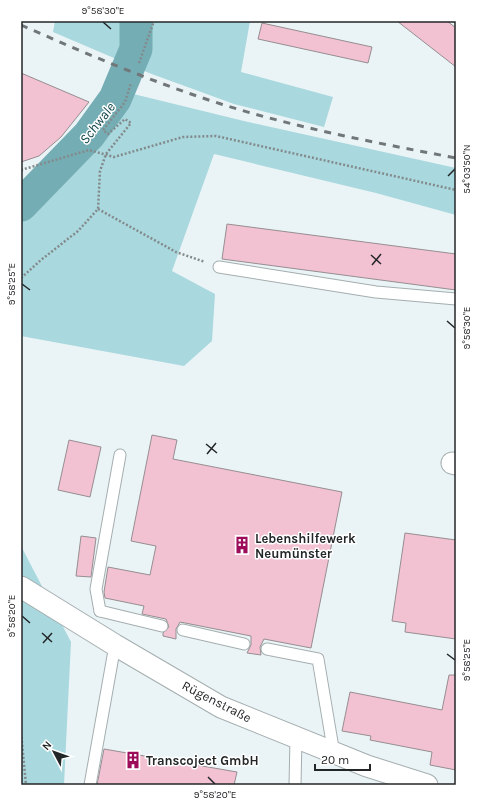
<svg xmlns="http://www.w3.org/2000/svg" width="477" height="806" font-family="Karla,sans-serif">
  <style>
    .green { fill: #a9d8de }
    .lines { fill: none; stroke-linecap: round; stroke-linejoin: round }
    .river { stroke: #75adb5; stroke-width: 33 }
    .building { fill: #f2c1d2; stroke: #968e90 }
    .lane-casing { stroke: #a5aeaf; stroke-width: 13 }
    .street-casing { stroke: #a5aeaf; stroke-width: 23 }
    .path { stroke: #838a8b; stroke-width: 2.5; stroke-dasharray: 2 2; stroke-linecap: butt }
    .lane { stroke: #fff; stroke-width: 11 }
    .street { stroke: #fff; stroke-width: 21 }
    .rail { stroke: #717678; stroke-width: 3; stroke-dasharray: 7 7; stroke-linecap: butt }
    .ticks { fill: none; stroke: #232627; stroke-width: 1.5 }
    .labels { text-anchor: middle; stroke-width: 3; stroke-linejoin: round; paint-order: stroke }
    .poi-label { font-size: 13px; font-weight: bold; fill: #232627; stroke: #fff; text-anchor: start }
    .street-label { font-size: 13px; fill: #232627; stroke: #fff }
    .water-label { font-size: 14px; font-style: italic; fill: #10444a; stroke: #fff }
    .neatline { fill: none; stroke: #232627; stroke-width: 1.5 }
    .ticks-label { font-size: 10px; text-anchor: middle; fill: #232627 }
  </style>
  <rect width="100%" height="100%" fill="#eaf4f6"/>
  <g class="green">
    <path d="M55 21H250L241 72 333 97 324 127 234 104 149 73 53 32Z"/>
    <path d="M117 90 244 121 456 168V215L376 193 214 154 172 271 215 294 212 341 184 366 21 336V190Z"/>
    <path d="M21 546 71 642 64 785H21Z"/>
  </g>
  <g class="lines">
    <path class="river" d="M21 205 89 135 115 99 136 49V21"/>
  </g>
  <g class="building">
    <path d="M397 21H447L456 28V67Z"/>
    <path d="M262 23 372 47 368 63 258 39Z"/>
    <path d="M21 73 89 102 61 137 39 156 21 162Z"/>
    <path d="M227 224 456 254V290L222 259Z"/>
    <path d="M152 435 177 440 173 459 342 492 311 648 264 639 260 647 261 655 247 653 251 645V636L180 622 176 629V639L163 636V633L169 627 166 619 142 614 144 606 105 598 104 592 108 567 150 575 156 546 131 541Z"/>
    <path d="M69 440 101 447 90 497 58 490Z"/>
    <path d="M405 533 456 540V639L405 632 406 623 392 621Z"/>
    <path d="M81 536 96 538 91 577 76 576Z"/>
    <path d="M449 675H456V770L430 765 432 752 370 740 371 736 342 731 350 692 442 710Z"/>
    <path d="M104 749 237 772 234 785H97Z"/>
  </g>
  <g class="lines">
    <g class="lane-casing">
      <g id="lane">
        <path d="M219 267 376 292 456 299"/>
        <path d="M100 611 96 589 120 455"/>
        <path d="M100 611 162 626"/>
        <path d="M183 630 244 644"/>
        <path d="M267 649 318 659 334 754"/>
        <path d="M90 785 115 645"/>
        <path d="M295 785 296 738"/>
      </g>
    </g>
    <g class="street-casing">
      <g id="street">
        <path d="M452 463 456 464"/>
        <path d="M21 587 115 645 221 707 367 766 427 785"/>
      </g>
    </g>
    <g class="path">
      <path d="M139 63 154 21"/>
      <path d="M21 170 89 150 114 157 183 137 216 136 456 190"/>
      <path d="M98 209 176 252 205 262"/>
      <path d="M21 278 41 260 78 231 98 209 100 171 106 154 131 123 125 119 108 134 103 130 125 102 131 83"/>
      <path d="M21 733 26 785"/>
    </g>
    <use href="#lane" class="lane"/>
    <use href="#street" class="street"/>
    <path class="rail" d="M21 25C87 54 152 82 221 104 297 128 377 143 456 158"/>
  </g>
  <path class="ticks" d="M103 22 111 29M448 176 455 169M371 255 381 264M372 265 381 254M22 284 30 290M447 321 455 328M206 444 217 453M207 454 216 443M22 616 30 623M42 633 52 642M43 643 52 633M447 654 455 660M208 777 215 784"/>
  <defs>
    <g id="building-bare" transform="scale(1.38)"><path d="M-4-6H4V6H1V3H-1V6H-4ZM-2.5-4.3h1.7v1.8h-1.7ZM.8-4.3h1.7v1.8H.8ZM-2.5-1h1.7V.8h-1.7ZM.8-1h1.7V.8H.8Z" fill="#9c0c5a" stroke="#fff" stroke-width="2.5" paint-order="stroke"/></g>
  </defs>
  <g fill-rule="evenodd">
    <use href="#building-bare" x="242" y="545"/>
    <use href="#building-bare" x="133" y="760"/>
  </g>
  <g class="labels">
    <g class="poi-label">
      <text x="255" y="543">Lebenshilfewerk<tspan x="255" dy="15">Neumünster</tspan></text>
      <text x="146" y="765">Transcoject GmbH</text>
    </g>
    <g class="street-label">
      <text transform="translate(217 701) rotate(27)" y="5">Rügenstraße</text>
    </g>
    <g class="water-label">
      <text transform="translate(97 123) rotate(-52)" y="5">Schwale</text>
    </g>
  </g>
  <rect width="477" height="806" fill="none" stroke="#ffffff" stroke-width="44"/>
  <g transform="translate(54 752) rotate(311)" stroke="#ffffff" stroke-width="3" paint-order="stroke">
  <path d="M0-3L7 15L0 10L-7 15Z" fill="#232627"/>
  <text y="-6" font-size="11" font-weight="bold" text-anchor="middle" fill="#232627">N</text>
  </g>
  <path d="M315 764v6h55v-6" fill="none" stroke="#232627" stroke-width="2"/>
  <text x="321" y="764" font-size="12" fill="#232627" stroke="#ffffff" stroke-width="3" paint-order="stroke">20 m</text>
  <rect x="22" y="22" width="433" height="762" class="neatline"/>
  <g class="ticks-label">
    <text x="103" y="14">9°58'30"E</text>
    <text transform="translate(466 169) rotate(-90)" y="4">54°03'50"N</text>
    <text transform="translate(11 284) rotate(-90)" y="4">9°58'25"E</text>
    <text transform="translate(466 328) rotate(-90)" y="4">9°58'30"E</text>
    <text transform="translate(11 616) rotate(-90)" y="4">9°58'20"E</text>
    <text transform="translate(466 660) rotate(-90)" y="4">9°58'25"E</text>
    <text x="215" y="798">9°58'20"E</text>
  </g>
</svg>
